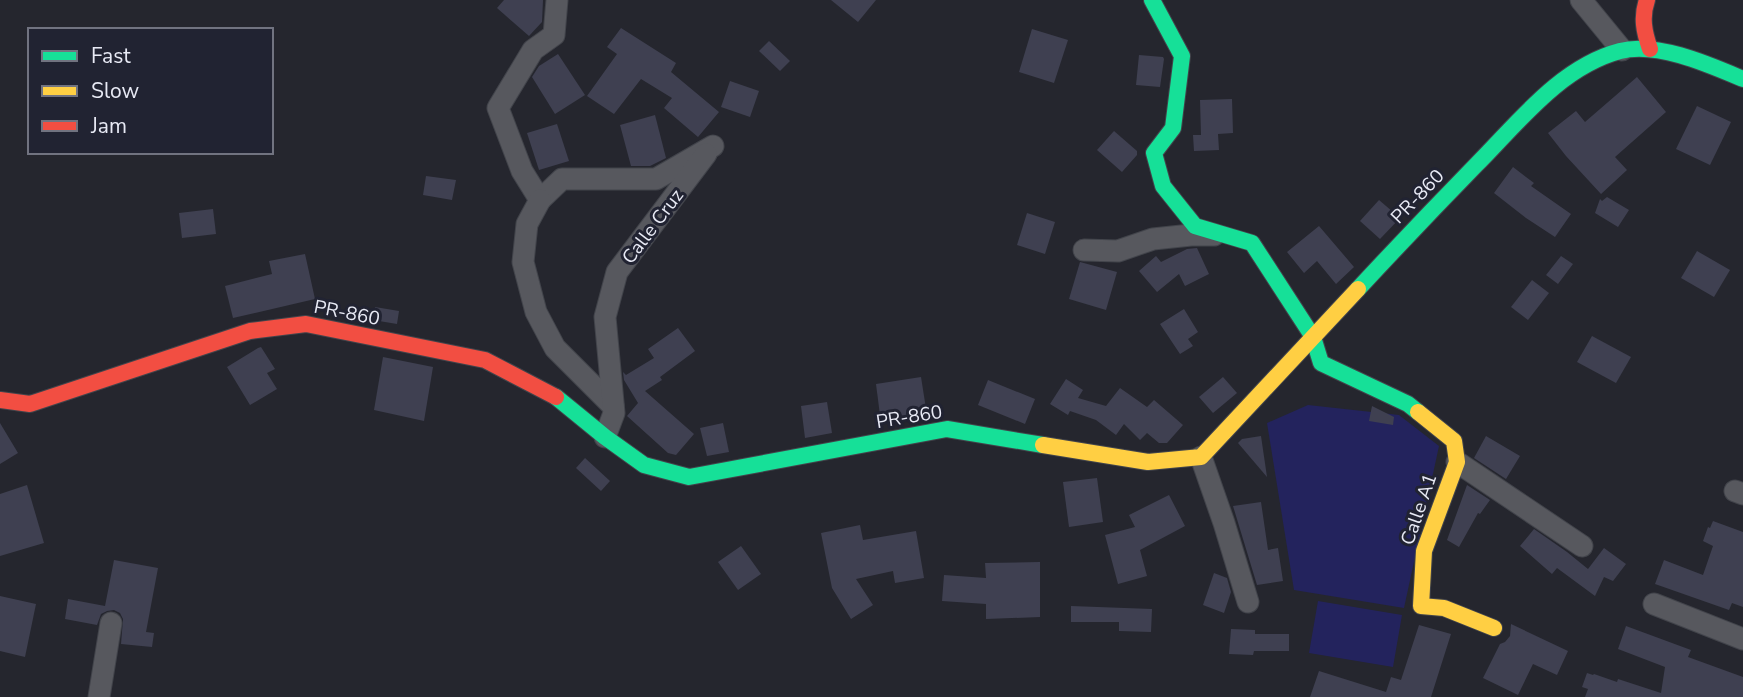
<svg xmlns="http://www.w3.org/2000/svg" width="1743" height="697" font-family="'Nunito Sans',sans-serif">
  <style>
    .park { fill: #23235d }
    .building { fill: #3f4051 }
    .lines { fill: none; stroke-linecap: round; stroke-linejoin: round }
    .street-casing { stroke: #42444b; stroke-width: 23 }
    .fast-casing { stroke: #42444b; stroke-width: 18 }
    .slow-casing { stroke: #42444b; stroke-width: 18 }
    .jam-casing { stroke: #42444b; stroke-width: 18 }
    .street { stroke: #57585e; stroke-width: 21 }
    .fast { stroke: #16e098; stroke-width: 16 }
    .slow { stroke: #ffcf43; stroke-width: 16 }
    .jam { stroke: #f24e42; stroke-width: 16 }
    .labels { text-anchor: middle; stroke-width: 6; stroke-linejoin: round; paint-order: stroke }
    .street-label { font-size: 19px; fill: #e8eaf5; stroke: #212332 }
  </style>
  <rect width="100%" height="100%" fill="#25262e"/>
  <g class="park">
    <path d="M1308 405 1399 415 1439 446 1404 608 1294 590 1267 423Z"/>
    <path d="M1318 601 1402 615 1393 667 1309 653Z"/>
  </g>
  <g class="building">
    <path d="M504 0H543L542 22 529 36 497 8Z"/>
    <path d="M831 0H876L858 22Z"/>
    <path d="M621 28 676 63 671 72 719 112 698 137 664 108 672 98 641 79 614 114 587 96 617 54 607 47Z"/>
    <path d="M1032 29 1068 40 1054 83 1019 72Z"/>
    <path d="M769 41 790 61 780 71 759 51Z"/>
    <path d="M558 54 585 95 555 114 532 77 539 66Z"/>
    <path d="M1139 55 1163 57 1164 59 1160 87 1136 85Z"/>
    <path d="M1637 77 1666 112 1615 157 1627 170 1601 194 1566 156 1548 133 1576 111 1585 122Z"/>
    <path d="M730 81 759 91 750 117 721 107Z"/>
    <path d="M1232 99 1233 133 1218 134 1219 150 1194 151 1193 135H1201L1200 100Z"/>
    <path d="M1697 106 1731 122 1710 165 1676 149Z"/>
    <path d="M655 115 666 158 650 166H631L620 125Z"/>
    <path d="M557 124 569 161 539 170 527 133Z"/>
    <path d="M1114 131 1137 151V155L1122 172 1097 150Z"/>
    <path d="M1513 167 1534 183 1531 186 1571 214 1555 237 1526 218 1494 193Z"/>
    <path d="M426 176 456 180 452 200 423 195Z"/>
    <path d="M1607 197 1629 210 1618 227 1595 213 1600 199 1602 201Z"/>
    <path d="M1379 200 1400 218 1380 239 1360 221Z"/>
    <path d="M213 209 216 234 182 238 179 213Z"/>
    <path d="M1027 213 1055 222 1045 254 1017 245Z"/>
    <path d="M1319 226 1354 267 1336 284 1317 261 1304 273 1287 252Z"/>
    <path d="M1197 248 1209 274 1185 286 1179 274 1157 292 1139 271 1156 256 1161 262 1187 249Z"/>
    <path d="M1697 251 1730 270 1714 297 1681 278Z"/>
    <path d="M305 254 315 299 233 318 225 286 272 274 269 261Z"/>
    <path d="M1561 256 1573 264 1558 284 1546 275Z"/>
    <path d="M1080 262 1117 272 1106 310 1069 299Z"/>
    <path d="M1532 280 1549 293 1528 320 1511 307Z"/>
    <path d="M375 307 399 311 397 324 373 320Z"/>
    <path d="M1184 309 1198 332 1188 339 1193 346 1180 354 1160 324Z"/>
    <path d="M678 328 695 351 660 377 662 380 645 391 694 434 676 455 668 453 627 416 638 403 624 380 623 372 626 375 654 358 648 349Z"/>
    <path d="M1592 336 1631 357 1616 383 1577 362Z"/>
    <path d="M261 347 275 369 267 373 277 389 250 405 227 367 258 348Z"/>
    <path d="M383 357 433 367 424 421 374 410Z"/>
    <path d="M921 377 927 415 881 423 876 384Z"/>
    <path d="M1223 377 1237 393 1213 413 1199 397Z"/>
    <path d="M1066 379 1083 390 1078 398 1106 406 1120 388 1147 407 1154 400 1183 425 1167 443H1159L1147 433 1140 440 1124 424 1116 435 1096 420 1070 411 1068 415 1050 404Z"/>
    <path d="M988 380 1035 399 1025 424 978 405Z"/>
    <path d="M827 402 832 433 805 438 801 406Z"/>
    <path d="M1372 406 1394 417 1393 425 1369 421Z"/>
    <path d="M0 423 18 453 0 464Z"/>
    <path d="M723 423 729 452 707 456 700 428Z"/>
    <path d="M1261 436 1267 477 1238 443 1242 439Z"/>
    <path d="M1486 436 1520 456 1506 479 1474 458Z"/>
    <path d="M585 458 610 481 601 491 576 468Z"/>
    <path d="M1097 478 1103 522 1069 527 1063 482Z"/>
    <path d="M27 485 44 543 0 556V494Z"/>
    <path d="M1467 485 1490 500 1480 514 1478 513 1459 547 1447 540Z"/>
    <path d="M1169 495 1185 526 1140 550 1147 576 1118 584 1105 535 1135 527 1129 515Z"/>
    <path d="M1261 502 1268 550 1278 548 1283 581 1257 585 1233 506Z"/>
    <path d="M1713 521 1743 532V607L1732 603 1729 610 1655 584 1664 560 1703 575 1713 546 1703 541 1708 527 1710 528Z"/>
    <path d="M860 525 863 540 916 531 924 578 895 583 893 571 856 579 873 605 851 619 832 588 821 533Z"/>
    <path d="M1534 529 1567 552 1588 569 1604 548 1626 564 1613 581 1604 577 1595 596 1557 568 1552 574 1520 546Z"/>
    <path d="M741 546 761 574 738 590 718 562Z"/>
    <path d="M114 560 158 568 146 632 154 633 152 647 121 644 123 619 120 613 114 610 107 611 101 614 97 625 65 619 68 599 105 606Z"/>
    <path d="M1040 562V617L986 619V604L942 601 944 575 986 578 985 563Z"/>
    <path d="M1214 573 1227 578 1231 592 1224 613 1203 605Z"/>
    <path d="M0 596 36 604 25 657 0 651Z"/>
    <path d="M1071 606 1152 609 1151 632 1119 631V622H1071Z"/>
    <path d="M1511 624 1568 651 1557 675 1533 664 1518 695 1483 678 1500 644 1505 642 1510 636Z"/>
    <path d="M1419 625 1451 634 1431 697H1310L1319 671 1386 692 1391 677 1401 680Z"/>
    <path d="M1626 626 1691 650 1688 657 1743 677V697H1585L1588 689 1582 687 1587 673 1593 675 1594 674 1617 682 1618 679 1661 693 1665 667 1618 649Z"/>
    <path d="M1231 629 1255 630V634H1289V651H1254L1253 655 1229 654Z"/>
  </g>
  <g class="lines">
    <g class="street-casing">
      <g id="street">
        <path d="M557 0 554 35 533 50 498 108 522 171 540 200 562 179H656L713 146"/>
        <path d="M1581 0 1622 50"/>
        <path d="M540 200 527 224 523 262 536 312 555 348 613 406"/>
        <path d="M1084 250 1118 251 1153 239 1191 235H1214"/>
        <path d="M605 437 614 413 605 317 617 272 706 154"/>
        <path d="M1201 457 1224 523 1248 602"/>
        <path d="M1457 462 1582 546"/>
        <path d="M1735 491 1743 494"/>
        <path d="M1654 604 1743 639"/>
        <path d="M99 697 111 623"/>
      </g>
    </g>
    <g class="fast-casing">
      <g id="fast">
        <path d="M1152 0 1182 56 1173 128 1154 153 1163 186 1195 226 1252 243 1313 337 1321 363 1408 404 1418 412"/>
        <path d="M1358 289C1397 247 1436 206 1476 165 1518 123 1560 67 1620 51 1656 41 1710 65 1743 79"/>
        <path d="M556 397 605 437 644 465 689 477 947 429 1043 445"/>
      </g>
    </g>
    <g class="slow-casing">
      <g id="slow">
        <path d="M1418 412 1454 441 1457 462 1424 551 1421 606 1444 608 1494 628"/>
        <path d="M1043 445 1148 462 1201 457 1358 289"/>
      </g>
    </g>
    <g class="jam-casing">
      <g id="jam">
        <path d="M1647 0C1641 17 1644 32 1650 49"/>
        <path d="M0 400 30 404 250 331 306 324 485 360 556 397"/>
      </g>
    </g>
    <use href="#street" class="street"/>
    <use href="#fast" class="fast"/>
    <use href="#slow" class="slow"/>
    <use href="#jam" class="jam"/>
  </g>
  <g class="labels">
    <g class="street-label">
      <text transform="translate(1417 196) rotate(-46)" y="7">PR-860</text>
      <text transform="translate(652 226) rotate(-53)" y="7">Calle Cruz</text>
      <text transform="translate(347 312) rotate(11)" y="7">PR-860</text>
      <text transform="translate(909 416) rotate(-9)" y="7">PR-860</text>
      <text transform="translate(1418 509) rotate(-71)" y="7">Calle A1</text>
    </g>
  </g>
  <rect x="28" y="28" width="245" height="126" fill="#212332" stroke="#717380" stroke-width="2"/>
  <rect x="42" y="51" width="35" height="10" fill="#16e098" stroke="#717380" stroke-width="2"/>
  <text x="91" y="63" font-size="21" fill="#e8eaf5">Fast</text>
  <rect x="42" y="86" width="35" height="10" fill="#ffcf43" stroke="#717380" stroke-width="2"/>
  <text x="91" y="98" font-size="21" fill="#e8eaf5">Slow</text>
  <rect x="42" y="121" width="35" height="10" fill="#f24e42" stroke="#717380" stroke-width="2"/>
  <text x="91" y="133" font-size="21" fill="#e8eaf5">Jam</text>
</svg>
